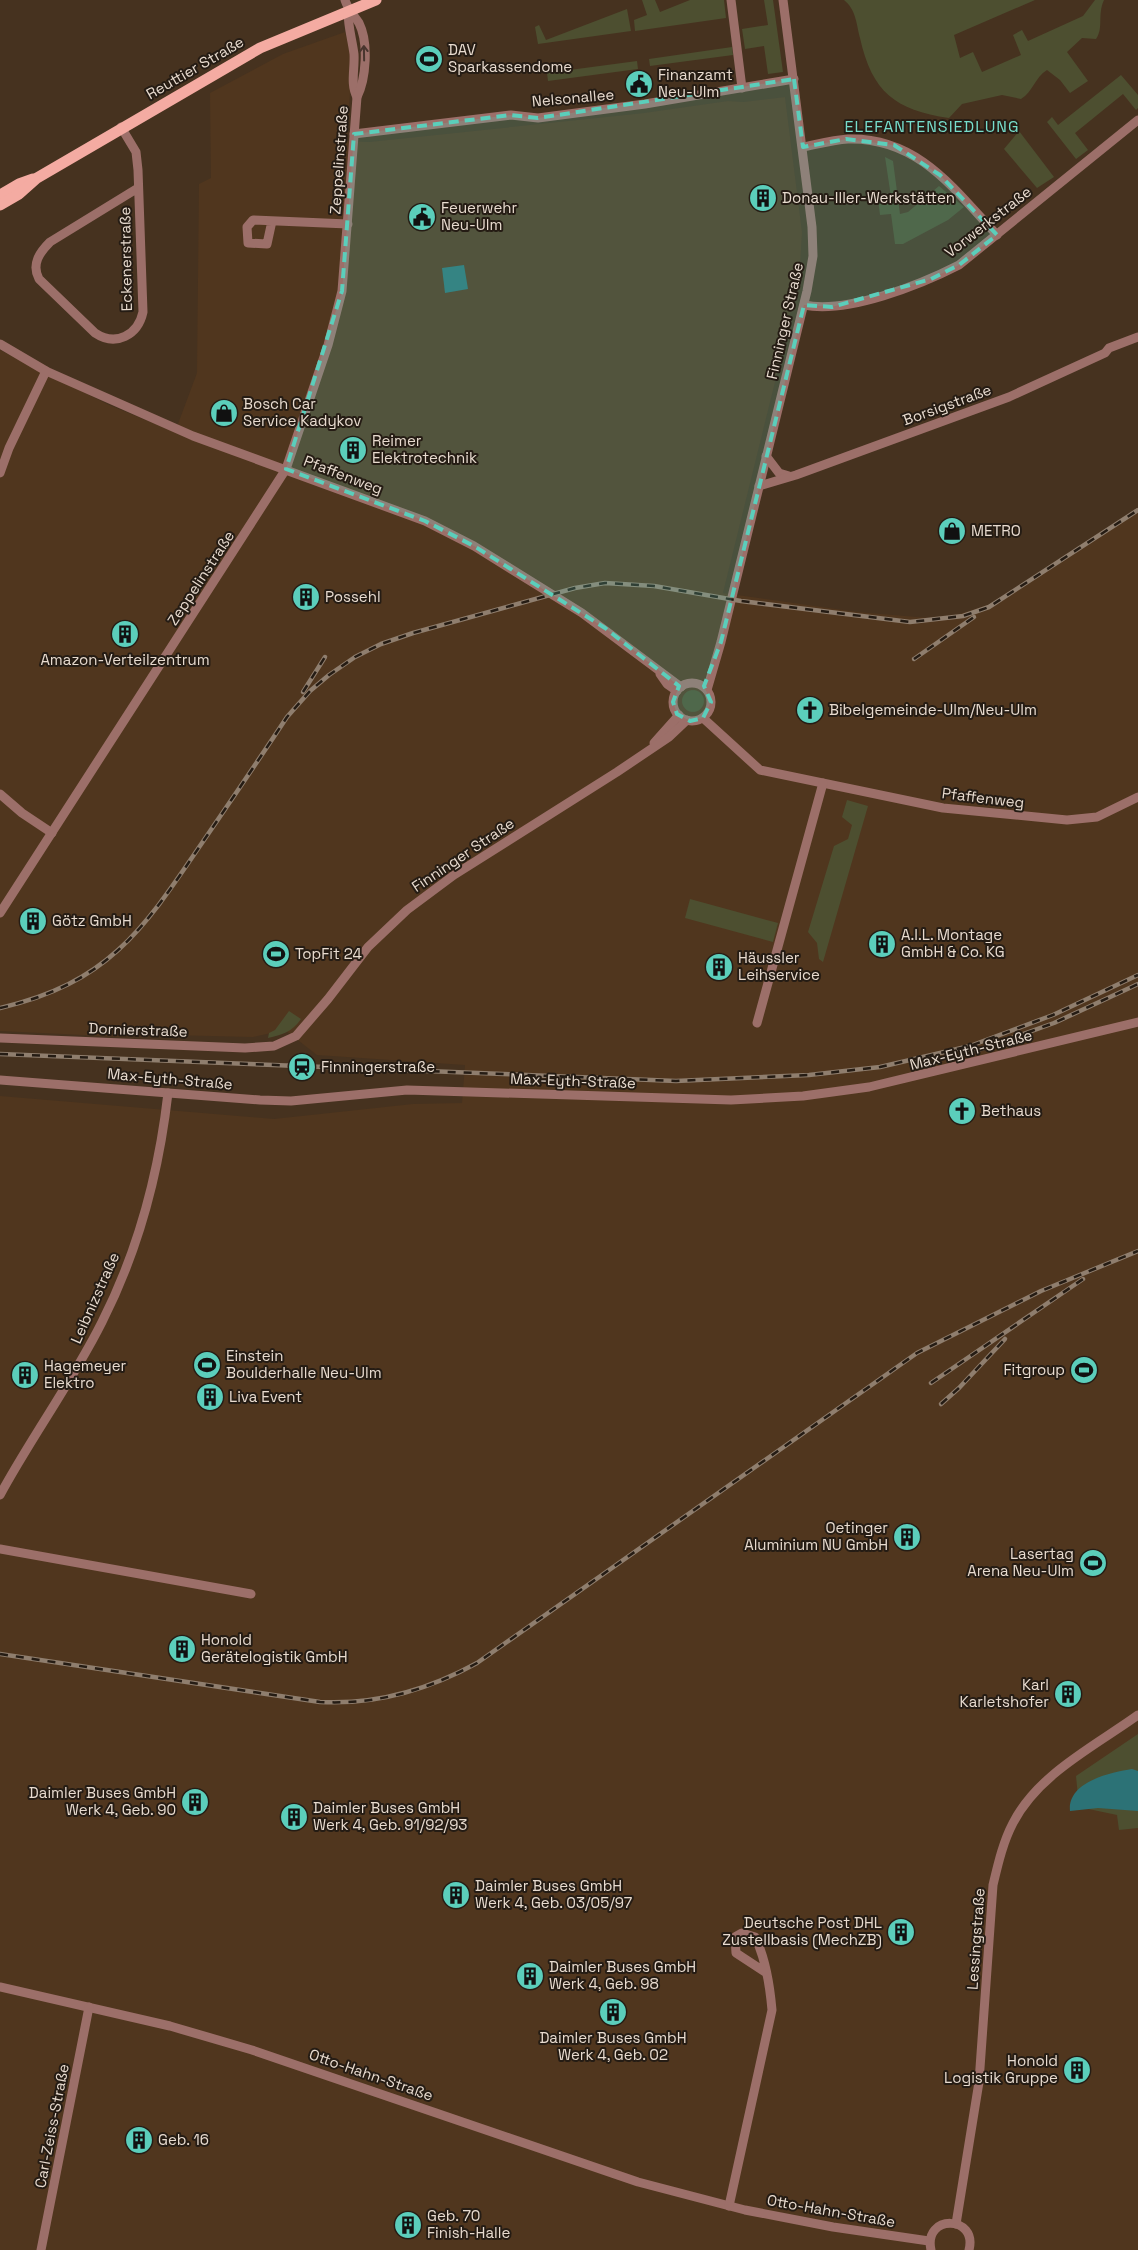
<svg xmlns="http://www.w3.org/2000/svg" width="1138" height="2250" font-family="'Space Grotesk',sans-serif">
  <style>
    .built { fill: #50361e }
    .green { fill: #4d4f30 }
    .water { fill: #2c7276 }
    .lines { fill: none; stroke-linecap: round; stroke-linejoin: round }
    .minor { stroke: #9c6f69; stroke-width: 9 }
    .major { stroke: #f4aba2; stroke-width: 11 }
    .rail-casing { stroke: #8f7e6e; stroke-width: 4.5 }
    .rail { stroke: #251c14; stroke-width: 2.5; stroke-dasharray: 8; stroke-linecap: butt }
    .oneway { stroke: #49352e }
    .marked { fill: #5bcebb; fill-opacity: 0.2; stroke: #5bcebb; stroke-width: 4; stroke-dasharray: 10 6; stroke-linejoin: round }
    .labels { text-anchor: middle; stroke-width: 4; stroke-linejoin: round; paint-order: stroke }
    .poi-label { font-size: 15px; fill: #e8dbcf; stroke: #251c14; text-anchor: start }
    .street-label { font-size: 15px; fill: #e8dbcf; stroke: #251c14 }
    .neighbourhood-label { font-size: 16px; letter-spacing: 1px; fill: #77ddcb; stroke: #251c14 }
  </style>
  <rect width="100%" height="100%" fill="#46321f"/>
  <path class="built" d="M345 32 352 59 347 141 369 142 644 113 728 101 744 102 785 97 802 232 800 267 778 370 723 593 857 612 929 618 950 617 988 605 1138 511V2250H0V1096L274 1119 413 1104 462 1103 465 1065 317 1055 285 1030 253 1037 126 1034 125 1037 0 1031V350L109 405 175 432 197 373 199 184 211 178 210 93 283 54Z"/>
  <g class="green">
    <path d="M642 0H655L660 12 690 0H724L726 18 635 31 634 20 647 15Z"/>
    <path d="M764 0H773L783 72 768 74 764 46 745 49 742 29 768 25Z"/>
    <path d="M844 0H1035L954 35 960 58 973 52 982 72 1021 55 1013 35 1022 30 1028 41 1083 16 1095 0H1104C1097 15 1104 28 1096 39L1082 38 1067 52 1088 81 1070 93 1060 80 1047 70C1035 77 1033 92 1021 99L1002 95 962 104 949 118C895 110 872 92 860 38 856 22 856 10 844 0Z"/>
    <path d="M627 9 631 31 538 44 535 27 539 25 546 40Z"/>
    <path d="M732 47 733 55 650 66 649 59Z"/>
    <path d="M637 61 638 69 548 81 547 73Z"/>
    <path d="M1121 75 1138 95V108L1136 110 1123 94 1075 133 1088 150 1076 159 1047 122 1052 117 1058 125Z"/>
    <path d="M1019 131 1054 177 1037 188 1004 149Z"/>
    <path d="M885 157 893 161 900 214 908 212 939 186 964 207 948 220 903 244H895L891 214 880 215 878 199 891 197Z"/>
    <circle cx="693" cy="701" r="11"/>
    <path d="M847 800 868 806 823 962 819 959 817 943 808 932 834 846 848 839 852 825 842 817Z"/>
    <path d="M690 899 778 923 773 942 685 918Z"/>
    <path d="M289 1011 301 1019C292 1032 282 1035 268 1038L269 1033 275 1030Z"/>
    <path d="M1138 1734V1828L1119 1830 1117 1815 1079 1807 1076 1776Z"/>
  </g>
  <g class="water">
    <path d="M464 265 468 289 445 293 442 268Z"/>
    <path d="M1132 1769 1138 1771V1811L1098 1808 1070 1811C1067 1782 1111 1772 1132 1769Z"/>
  </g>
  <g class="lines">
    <g class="minor">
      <path d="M731 0 742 88"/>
      <path d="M348 11C348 27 352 39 354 54 355 69 350 84 357 97"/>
      <path d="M121 127 136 152 138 170 143 312C138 335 116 347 95 333L39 279C31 264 40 252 50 242L138 188"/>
      <path d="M354 134 511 115 538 118 645 104 794 79"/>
      <path d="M803 147C818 144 833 140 848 139 918 137 954 189 997 235"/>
      <path d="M272 221 267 244 248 243 247 227 253 220 348 224"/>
      <path d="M804 305C847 314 920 285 959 265L1138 120"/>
      <path d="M0 344 46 371 193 436 425 521 474 546 582 613 681 687"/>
      <path d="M766 456 779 473 789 476"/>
      <path d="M0 473 9 448 46 371"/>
      <path d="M759 486 796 475 1009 397 1105 353 1109 348 1138 337"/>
      <path d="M660 674 667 684 677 691"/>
      <circle cx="692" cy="702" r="19"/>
      <path d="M707 690 721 642 807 291 813 256 812 227 783 0"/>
      <path d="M703 718 760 770 943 808 1067 820 1097 817 1138 797"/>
      <path d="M654 743 679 715"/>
      <path d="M0 794 22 813 52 833"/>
      <path d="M0 913 286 469 328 345 342 291 357 97C366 79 369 43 359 23 354 15 348 10 345 0"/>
      <path d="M757 1023 823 783"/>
      <path d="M0 1038 245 1048 274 1046 296 1036 328 999 368 947 407 910 454 875 617 772 669 737 687 720"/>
      <path d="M0 1080 260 1100 291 1101 407 1090 731 1100 803 1096 869 1087 1138 1022"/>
      <path d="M0 1495C32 1436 72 1382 102 1322 138 1251 159 1172 168 1093"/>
      <path d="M0 1549 251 1594"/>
      <path d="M0 1987 170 2026 252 2050 638 2182 745 2210 833 2227 929 2241"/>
      <path d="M729 2206 772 2010C770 1987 765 1957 755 1937L742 1933 735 1937 736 1953 765 1972"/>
      <path d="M956 2224 979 2082 993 1885C998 1864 1003 1842 1013 1823 1038 1774 1095 1746 1138 1715"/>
      <path d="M41 2250 89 2007"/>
      <path d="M931 2250C923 2214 978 2215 969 2250"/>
    </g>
    <g class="major">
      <path d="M0 195 19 184 33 179"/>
      <path d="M0 205 19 194 37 178 260 48 376 0"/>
    </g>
    <g class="rail-casing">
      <g id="rail">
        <path d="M914 659 974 617"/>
        <path d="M303 692 325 657"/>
        <path d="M0 1008C110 983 145 927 204 840 232 799 260 758 287 717L310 691 329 675 355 657 381 644 413 633 575 588 605 583 654 586 741 601 910 622 963 616 989 607 1138 510"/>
        <path d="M0 1054 676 1081 809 1075 880 1067 970 1046 1053 1015 1138 975"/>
        <path d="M967 1054 1054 1023 1138 984"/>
        <path d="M931 1383 1083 1279"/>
        <path d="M941 1404 959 1388 1005 1339"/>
        <path d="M0 1654 320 1702C377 1705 428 1690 477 1663L917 1353 1041 1291 1138 1251"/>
      </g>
    </g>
    <use href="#rail" class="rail"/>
  </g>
  <defs><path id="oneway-shaft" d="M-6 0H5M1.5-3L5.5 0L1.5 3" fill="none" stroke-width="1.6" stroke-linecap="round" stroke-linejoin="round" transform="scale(1.25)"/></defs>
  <use class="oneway" href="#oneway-shaft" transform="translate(364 53) rotate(-91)"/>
  <path class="marked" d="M794 79 803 147 846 139 894 145 940 175 997 235 959 265 931 279 832 307 804 305 721 642 704 686 711 702 703 718 690 721 677 714 673 702 679 686 605 628 474 546 425 521 286 469 342 291 354 134 511 115 538 118Z"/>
  <defs>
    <g id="stadium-disc" transform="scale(1.4375)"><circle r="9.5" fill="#5bcebb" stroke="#251c14"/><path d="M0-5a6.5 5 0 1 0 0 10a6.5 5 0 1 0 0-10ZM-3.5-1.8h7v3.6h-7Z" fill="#111"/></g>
    <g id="civic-disc" transform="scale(1.4375)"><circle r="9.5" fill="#5bcebb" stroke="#251c14"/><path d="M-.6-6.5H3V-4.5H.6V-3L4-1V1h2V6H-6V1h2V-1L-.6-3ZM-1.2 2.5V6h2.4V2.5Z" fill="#111"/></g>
    <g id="building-disc" transform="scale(1.4375)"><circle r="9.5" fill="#5bcebb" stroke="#251c14"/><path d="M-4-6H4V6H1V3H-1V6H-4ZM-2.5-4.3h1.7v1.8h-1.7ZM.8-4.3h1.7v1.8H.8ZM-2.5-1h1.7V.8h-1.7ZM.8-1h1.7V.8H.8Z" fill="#111"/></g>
    <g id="shop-disc" transform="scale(1.4375)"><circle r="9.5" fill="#5bcebb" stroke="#251c14"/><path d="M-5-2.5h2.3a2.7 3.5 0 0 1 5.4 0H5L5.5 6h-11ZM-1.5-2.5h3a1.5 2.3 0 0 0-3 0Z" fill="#111"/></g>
    <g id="church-disc" transform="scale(1.4375)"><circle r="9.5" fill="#5bcebb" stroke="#251c14"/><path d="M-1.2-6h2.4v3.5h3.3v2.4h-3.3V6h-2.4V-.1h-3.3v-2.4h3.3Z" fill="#111"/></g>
    <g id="station-disc" transform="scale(1.4375)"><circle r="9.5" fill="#5bcebb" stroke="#251c14"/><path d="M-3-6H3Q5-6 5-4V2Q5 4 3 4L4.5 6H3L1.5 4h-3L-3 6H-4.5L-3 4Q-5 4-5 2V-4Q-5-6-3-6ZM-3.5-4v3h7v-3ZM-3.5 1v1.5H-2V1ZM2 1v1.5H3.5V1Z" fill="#111"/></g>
  </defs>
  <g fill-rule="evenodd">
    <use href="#stadium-disc" x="429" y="59"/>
    <use href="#civic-disc" x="639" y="84"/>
    <use href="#building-disc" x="763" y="198"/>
    <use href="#civic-disc" x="422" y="217"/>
    <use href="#shop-disc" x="224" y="413"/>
    <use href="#building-disc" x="353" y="450"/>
    <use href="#shop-disc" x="952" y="531"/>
    <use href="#building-disc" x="306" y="597"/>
    <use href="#building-disc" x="125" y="634"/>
    <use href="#church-disc" x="810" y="710"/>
    <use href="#building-disc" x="33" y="921"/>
    <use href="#building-disc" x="882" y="944"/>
    <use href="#stadium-disc" x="276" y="954"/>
    <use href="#building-disc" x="719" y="967"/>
    <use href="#station-disc" x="302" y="1067"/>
    <use href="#church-disc" x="962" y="1111"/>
    <use href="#stadium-disc" x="207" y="1365"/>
    <use href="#stadium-disc" x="1084" y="1370"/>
    <use href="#building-disc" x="25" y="1375"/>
    <use href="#building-disc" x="210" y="1397"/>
    <use href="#building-disc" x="907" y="1537"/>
    <use href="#stadium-disc" x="1093" y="1563"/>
    <use href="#building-disc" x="182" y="1649"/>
    <use href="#building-disc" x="1068" y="1694"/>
    <use href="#building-disc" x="195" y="1802"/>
    <use href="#building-disc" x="294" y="1817"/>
    <use href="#building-disc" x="456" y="1895"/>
    <use href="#building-disc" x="901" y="1932"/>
    <use href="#building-disc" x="530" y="1976"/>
    <use href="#building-disc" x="613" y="2012"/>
    <use href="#building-disc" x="1077" y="2070"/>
    <use href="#building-disc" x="139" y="2140"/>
    <use href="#building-disc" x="408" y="2225"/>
  </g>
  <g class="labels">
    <g class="poi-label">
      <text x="448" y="55">DAV<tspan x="448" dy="17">Sparkassendome</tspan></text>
      <text x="658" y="80">Finanzamt<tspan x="658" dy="17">Neu-Ulm</tspan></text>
      <text x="782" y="203">Donau-Iller-Werkstätten</text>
      <text x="441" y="213">Feuerwehr<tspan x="441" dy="17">Neu-Ulm</tspan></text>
      <text x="243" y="409">Bosch Car<tspan x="243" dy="17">Service Kadykov</tspan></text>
      <text x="372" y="446">Reimer<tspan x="372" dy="17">Elektrotechnik</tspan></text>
      <text x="971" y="536">METRO</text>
      <text x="325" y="602">Possehl</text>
      <text x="125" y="665" text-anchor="middle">Amazon-Verteilzentrum</text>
      <text x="829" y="715">Bibelgemeinde-Ulm/Neu-Ulm</text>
      <text x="52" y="926">Götz GmbH</text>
      <text x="901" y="940">A.I.L. Montage<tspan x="901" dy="17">GmbH &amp; Co. KG</tspan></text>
      <text x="295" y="959">TopFit 24</text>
      <text x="738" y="963">Häussler<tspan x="738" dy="17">Leihservice</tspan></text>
      <text x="321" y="1072">Finningerstraße</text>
      <text x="981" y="1116">Bethaus</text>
      <text x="226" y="1361">Einstein<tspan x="226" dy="17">Boulderhalle Neu-Ulm</tspan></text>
      <text x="44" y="1371">Hagemeyer<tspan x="44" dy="17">Elektro</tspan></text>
      <text x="1065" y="1375" text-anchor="end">Fitgroup</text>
      <text x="229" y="1402">Liva Event</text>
      <text x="888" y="1533" text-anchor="end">Oetinger<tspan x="888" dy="17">Aluminium NU GmbH</tspan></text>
      <text x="1074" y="1559" text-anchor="end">Lasertag<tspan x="1074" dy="17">Arena Neu-Ulm</tspan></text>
      <text x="201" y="1645">Honold<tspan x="201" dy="17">Gerätelogistik GmbH</tspan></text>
      <text x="1049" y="1690" text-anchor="end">Karl<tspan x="1049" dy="17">Karletshofer</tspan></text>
      <text x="176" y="1798" text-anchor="end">Daimler Buses GmbH<tspan x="176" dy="17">Werk 4, Geb. 90</tspan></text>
      <text x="313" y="1813">Daimler Buses GmbH<tspan x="313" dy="17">Werk 4, Geb. 91/92/93</tspan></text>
      <text x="475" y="1891">Daimler Buses GmbH<tspan x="475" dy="17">Werk 4, Geb. 03/05/97</tspan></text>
      <text x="882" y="1928" text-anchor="end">Deutsche Post DHL<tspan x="882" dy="17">Zustellbasis (MechZB)</tspan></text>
      <text x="549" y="1972">Daimler Buses GmbH<tspan x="549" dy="17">Werk 4, Geb. 98</tspan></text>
      <text x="613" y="2043" text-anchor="middle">Daimler Buses GmbH<tspan x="613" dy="17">Werk 4, Geb. 02</tspan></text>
      <text x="1058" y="2066" text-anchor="end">Honold<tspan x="1058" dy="17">Logistik Gruppe</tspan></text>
      <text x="158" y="2145">Geb. 16</text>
      <text x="427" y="2221">Geb. 70<tspan x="427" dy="17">Finish-Halle</tspan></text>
    </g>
    <g class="street-label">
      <text transform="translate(195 68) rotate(-30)" y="5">Reuttier Straße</text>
      <text transform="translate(573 98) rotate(-5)" y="5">Nelsonallee</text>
      <text transform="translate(339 160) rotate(-86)" y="5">Zeppelinstraße</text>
      <text transform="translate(988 222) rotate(-38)" y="5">Vorwerkstraße</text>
      <text transform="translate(126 259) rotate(-91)" y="5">Eckenerstraße</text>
      <text transform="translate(785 321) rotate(-77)" y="5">Finninger Straße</text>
      <text transform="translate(947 405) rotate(-20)" y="5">Borsigstraße</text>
      <text transform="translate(343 475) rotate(21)" y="5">Pfaffenweg</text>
      <text transform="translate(201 578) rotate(-57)" y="5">Zeppelinstraße</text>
      <text transform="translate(983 798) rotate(7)" y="5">Pfaffenweg</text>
      <text transform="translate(463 855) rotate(-34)" y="5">Finninger Straße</text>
      <text transform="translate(138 1030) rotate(2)" y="5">Dornierstraße</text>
      <text transform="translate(971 1050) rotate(-14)" y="5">Max-Eyth-Straße</text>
      <text transform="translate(170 1079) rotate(5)" y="5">Max-Eyth-Straße</text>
      <text transform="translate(573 1081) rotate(2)" y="5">Max-Eyth-Straße</text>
      <text transform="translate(95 1298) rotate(-66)" y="5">Leibnizstraße</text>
      <text transform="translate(976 1939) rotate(-86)" y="5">Lessingstraße</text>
      <text transform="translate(371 2075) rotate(19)" y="5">Otto-Hahn-Straße</text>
      <text transform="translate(52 2126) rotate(-79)" y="5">Carl-Zeiss-Straße</text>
      <text transform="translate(831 2211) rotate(10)" y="5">Otto-Hahn-Straße</text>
    </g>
    <g class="neighbourhood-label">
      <text x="932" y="132">ELEFANTENSIEDLUNG</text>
    </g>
  </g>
</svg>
